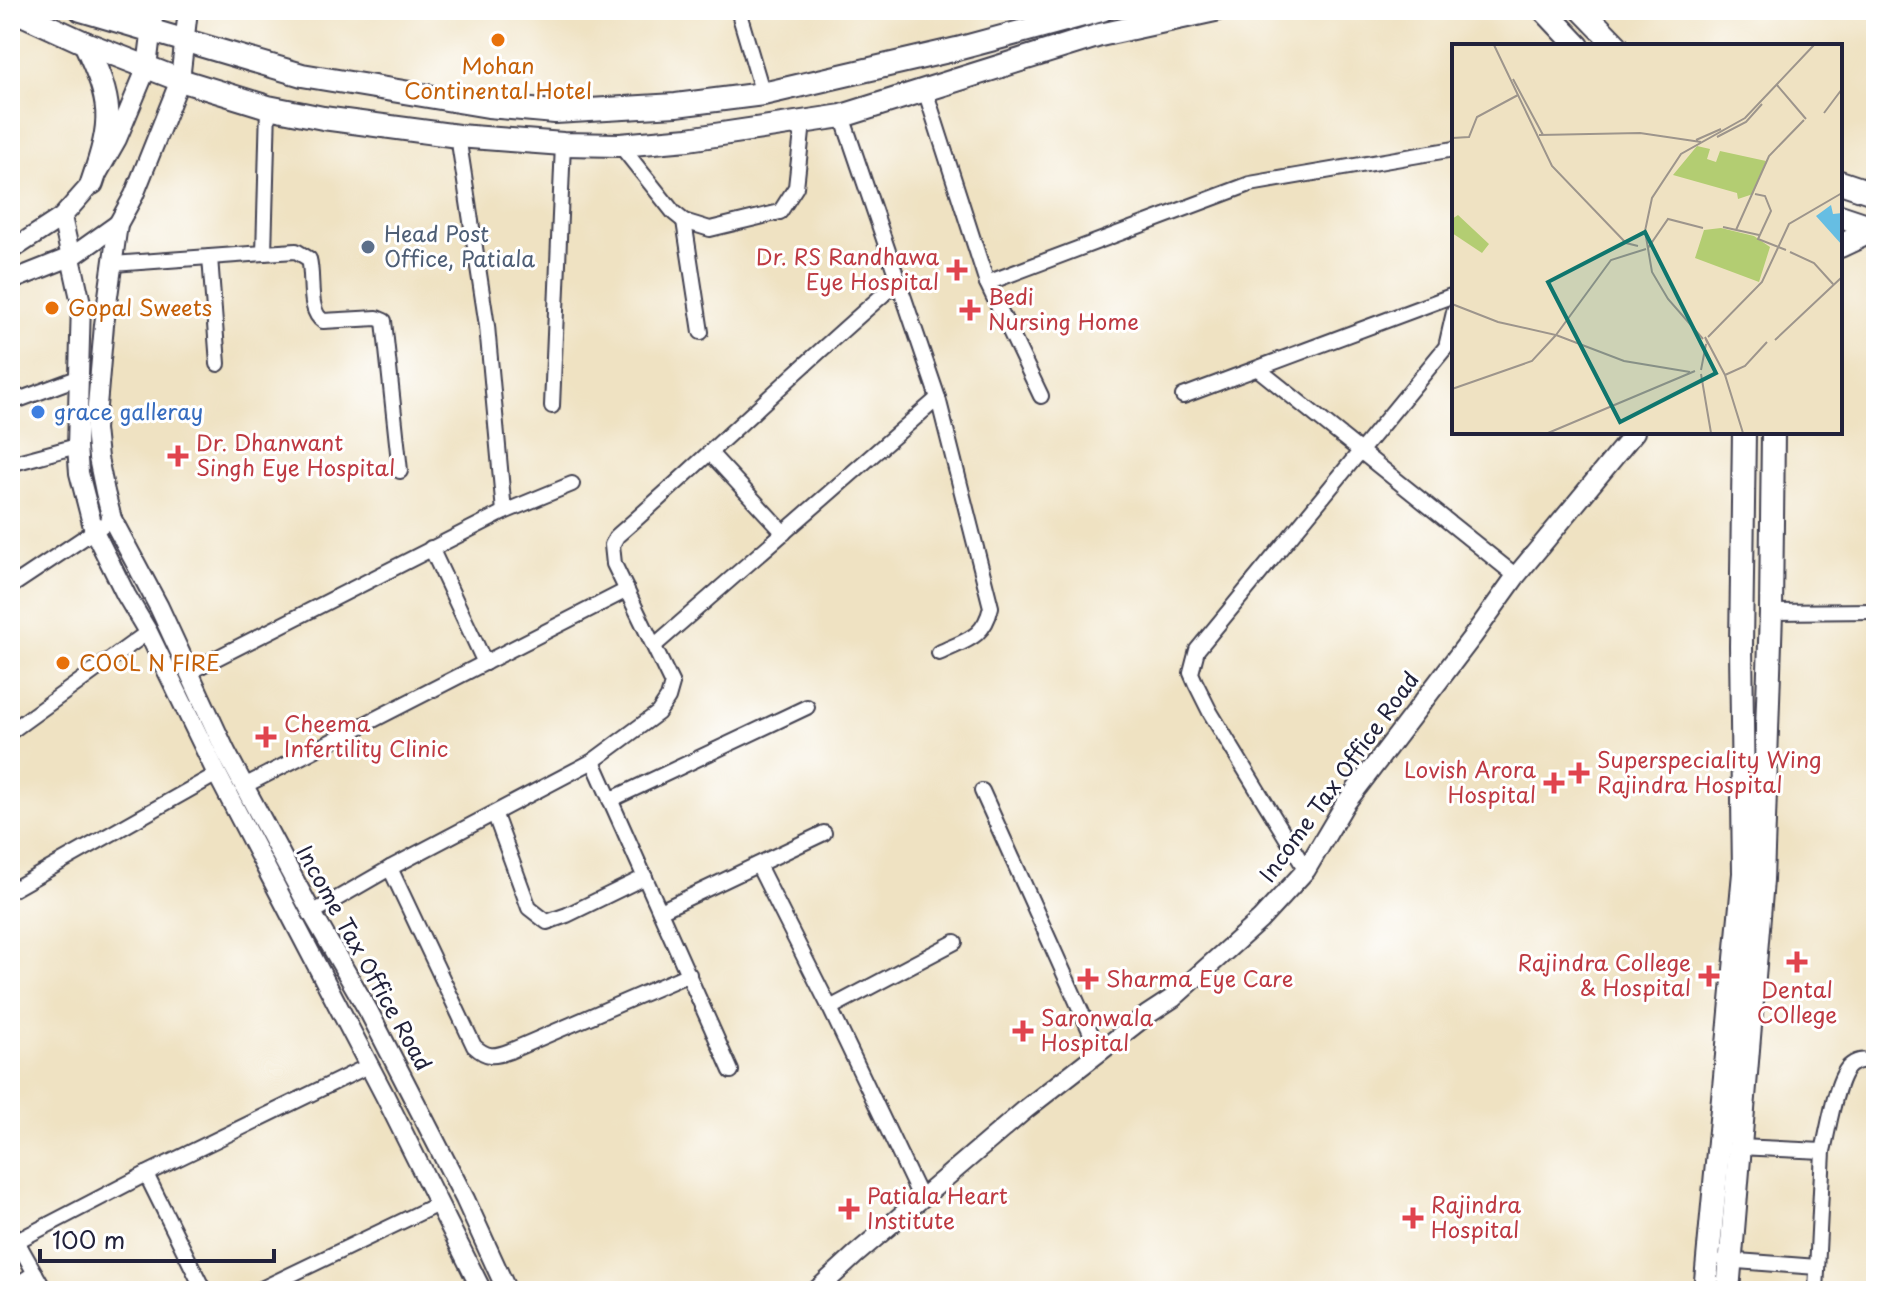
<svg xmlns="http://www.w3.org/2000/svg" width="1886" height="1301" font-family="'Playpen Sans',sans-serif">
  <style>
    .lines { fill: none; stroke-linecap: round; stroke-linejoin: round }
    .street-casing { stroke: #413f4f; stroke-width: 18 }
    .secondary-casing { stroke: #413f4f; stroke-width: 22 }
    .primary-casing { stroke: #413f4f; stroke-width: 26 }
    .street { stroke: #fff; stroke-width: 14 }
    .secondary { stroke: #fff; stroke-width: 18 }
    .primary { stroke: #fff; stroke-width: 22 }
    .food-dot { fill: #e8710a; stroke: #fff; stroke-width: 3 }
    .service-dot { fill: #5c6f8a; stroke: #fff; stroke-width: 3 }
    .health-dot { fill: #e0444e; stroke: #fff; stroke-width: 3 }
    .shop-dot { fill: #3f7fe0; stroke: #fff; stroke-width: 3 }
    .labels { text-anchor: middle; stroke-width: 6; stroke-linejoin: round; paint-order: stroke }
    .food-label { font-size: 22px; fill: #c56008; stroke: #fff; text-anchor: start }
    .service-label { font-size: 22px; fill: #4e5e75; stroke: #fff; text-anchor: start }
    .health-label { font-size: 22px; fill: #be3a42; stroke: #fff; text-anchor: start }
    .shop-label { font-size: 22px; fill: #366cbe; stroke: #fff; text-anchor: start }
    .street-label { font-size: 22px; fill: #22223b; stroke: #fff }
    .inset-road { fill: none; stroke: #9d958c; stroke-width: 2 }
    .view { fill: #0f766e; fill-opacity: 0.15; stroke: #0f766e; stroke-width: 4 }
    .inset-edge { fill: none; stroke: #22223b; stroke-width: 4 }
  </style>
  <rect width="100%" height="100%" fill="#fff"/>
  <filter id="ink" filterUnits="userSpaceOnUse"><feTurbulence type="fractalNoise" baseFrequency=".0125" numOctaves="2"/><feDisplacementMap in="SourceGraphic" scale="16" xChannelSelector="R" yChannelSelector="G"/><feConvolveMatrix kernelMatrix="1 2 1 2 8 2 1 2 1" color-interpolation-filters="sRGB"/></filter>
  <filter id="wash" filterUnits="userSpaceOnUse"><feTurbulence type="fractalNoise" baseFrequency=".006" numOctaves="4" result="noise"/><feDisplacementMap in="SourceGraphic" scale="32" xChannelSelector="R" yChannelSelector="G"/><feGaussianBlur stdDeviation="1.8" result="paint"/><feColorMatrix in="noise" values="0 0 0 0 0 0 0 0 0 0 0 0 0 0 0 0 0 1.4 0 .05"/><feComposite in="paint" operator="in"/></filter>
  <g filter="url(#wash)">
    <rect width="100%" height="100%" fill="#efe2c2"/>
  </g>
  <g filter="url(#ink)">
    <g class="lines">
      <g class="street-casing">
        <g id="street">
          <path d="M738 10 763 94"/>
          <path d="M925 90 987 283 1041 396"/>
          <path d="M842 116 938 398 991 607C984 638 966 640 939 653"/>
          <path d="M458 136 487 326 504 512"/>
          <path d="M620 145 674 213 684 221 710 229 780 212 796 187 803 123"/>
          <path d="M684 221 701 332"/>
          <path d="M264 253 296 251 309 259C314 277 307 311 323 321L377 318 384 321 400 471"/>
          <path d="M210 257 218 364"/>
          <path d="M113 264 264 253 268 107"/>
          <path d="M987 283 1250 184 1454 149"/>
          <path d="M1258 369 1516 576"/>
          <path d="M1183 396 1454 295"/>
          <path d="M10 403 80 377"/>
          <path d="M552 406 563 144"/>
          <path d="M711 454 784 533"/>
          <path d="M10 464 77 446"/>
          <path d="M431 548 485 663"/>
          <path d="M10 587 112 519"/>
          <path d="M1771 612 1876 611"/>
          <path d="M654 646 938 398"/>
          <path d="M189 672 504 512 572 484"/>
          <path d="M10 732 148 632"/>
          <path d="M593 761 731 1071"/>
          <path d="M244 786 627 590"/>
          <path d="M982 791 1099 1051"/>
          <path d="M610 800 807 707"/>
          <path d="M495 815 529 908 547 922 567 915 645 877"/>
          <path d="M758 865 830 1008 955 942"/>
          <path d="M390 868 474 1046C487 1058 494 1057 510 1051L689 974"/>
          <path d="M1306 870 1210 712 1195 682 1191 673 1197 650 1446 347 1454 312"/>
          <path d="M10 891 217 774"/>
          <path d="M660 911 824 833"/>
          <path d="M312 913 390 868 593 761 658 713 668 698 672 684 614 564 612 545 617 536C713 452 803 363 899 281"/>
          <path d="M830 1008 921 1199"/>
          <path d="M1739 1147 1823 1151C1828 1132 1836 1075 1851 1065 1859 1059 1867 1060 1876 1062"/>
          <path d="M10 1229 45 1291"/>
          <path d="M17 1241 146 1174"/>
          <path d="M1724 1260 1817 1267"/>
          <path d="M10 1289 35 1273"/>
          <path d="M204 1291 146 1174 368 1066"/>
          <path d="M257 1291 438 1204"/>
          <path d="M1816 1291 1823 1151"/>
        </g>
      </g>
      <g class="secondary-casing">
        <g id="secondary">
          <path d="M188 10 180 80 134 195 118 224 104 325 95 429 98 458 105 492 112 519 159 607 226 752 312 913 369 1012 465 1199 507 1291"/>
          <path d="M62 217 81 303 77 446 79 473 94 531 126 595 148 632 217 774 385 1096 482 1291"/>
          <path d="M10 251 62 217 92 183 117 139 147 67 154 10"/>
          <path d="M10 281 73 256 118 224"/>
          <path d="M816 1291 855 1255 1026 1109 1147 1015 1173 998 1260 920 1306 870 1345 804 1473 636 1516 576 1635 432"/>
        </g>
      </g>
      <g class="primary-casing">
        <g id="primary">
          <path d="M13 10 85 43 180 80 268 107 323 118 458 136 563 144 620 145 688 139 842 116 1100 35 1215 10"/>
          <path d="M81 10 302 75 488 106 555 112 676 105 763 94 957 49 1102 10"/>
          <path d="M1544 10 1578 46"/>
          <path d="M1582 10 1617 46"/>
          <path d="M85 43C113 104 114 119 92 183"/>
          <path d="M1840 182 1876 194"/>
          <path d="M1840 216 1876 228"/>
          <path d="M1840 246 1876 229"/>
          <path d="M1705 1291 1744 873 1741 646 1744 432"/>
          <path d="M1728 1291 1762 880 1771 612 1773 432"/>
        </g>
      </g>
      <use href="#street" class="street"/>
      <use href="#secondary" class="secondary"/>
      <use href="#primary" class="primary"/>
    </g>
  </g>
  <g class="food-dot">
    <circle cx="498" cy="40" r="8"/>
    <circle cx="52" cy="308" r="8"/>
    <circle cx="63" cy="663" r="8"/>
  </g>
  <circle class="service-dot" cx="368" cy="247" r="8"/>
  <g class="health-dot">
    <path d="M953 258h8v8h8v8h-8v8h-8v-8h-8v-8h8z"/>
    <path d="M966 298h8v8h8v8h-8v8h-8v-8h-8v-8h8z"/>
    <path d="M174 444h8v8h8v8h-8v8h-8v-8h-8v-8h8z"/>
    <path d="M262 725h8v8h8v8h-8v8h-8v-8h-8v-8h8z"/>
    <path d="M1575 761h8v8h8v8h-8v8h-8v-8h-8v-8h8z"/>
    <path d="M1550 771h8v8h8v8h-8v8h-8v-8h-8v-8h8z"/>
    <path d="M1793 950h8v8h8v8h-8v8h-8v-8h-8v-8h8z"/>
    <path d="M1705 964h8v8h8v8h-8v8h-8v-8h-8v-8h8z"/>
    <path d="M1084 967h8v8h8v8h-8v8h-8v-8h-8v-8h8z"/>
    <path d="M1019 1019h8v8h8v8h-8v8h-8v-8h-8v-8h8z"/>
    <path d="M845 1197h8v8h8v8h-8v8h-8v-8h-8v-8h8z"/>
    <path d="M1409 1206h8v8h8v8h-8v8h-8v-8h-8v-8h8z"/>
  </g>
  <circle class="shop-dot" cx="38" cy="412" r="8"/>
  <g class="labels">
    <g class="food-label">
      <text x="498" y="74" text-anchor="middle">Mohan<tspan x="498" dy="25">Continental Hotel</tspan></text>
      <text x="68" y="316">Gopal Sweets</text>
      <text x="79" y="671">COOL N FIRE</text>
    </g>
    <g class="service-label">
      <text x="384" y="242">Head Post<tspan x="384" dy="25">Office, Patiala</tspan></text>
    </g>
    <g class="health-label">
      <text x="939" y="265" text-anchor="end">Dr. RS Randhawa<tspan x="939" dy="25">Eye Hospital</tspan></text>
      <text x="988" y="305">Bedi<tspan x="988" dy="25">Nursing Home</tspan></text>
      <text x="196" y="451">Dr. Dhanwant<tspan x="196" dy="25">Singh Eye Hospital</tspan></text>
      <text x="284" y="732">Cheema<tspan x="284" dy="25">Infertility Clinic</tspan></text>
      <text x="1597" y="768">Superspeciality Wing<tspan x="1597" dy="25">Rajindra Hospital</tspan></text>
      <text x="1536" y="778" text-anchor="end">Lovish Arora<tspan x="1536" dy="25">Hospital</tspan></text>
      <text x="1691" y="971" text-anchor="end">Rajindra College<tspan x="1691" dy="25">&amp; Hospital</tspan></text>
      <text x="1106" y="987">Sharma Eye Care</text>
      <text x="1797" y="998" text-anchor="middle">Dental<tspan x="1797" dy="25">COllege</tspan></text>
      <text x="1041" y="1026">Saronwala<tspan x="1041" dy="25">Hospital</tspan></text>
      <text x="867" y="1204">Patiala Heart<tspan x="867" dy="25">Institute</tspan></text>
      <text x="1431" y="1213">Rajindra<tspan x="1431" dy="25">Hospital</tspan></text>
    </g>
    <g class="shop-label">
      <text x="54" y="420">grace galleray</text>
    </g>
    <g class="street-label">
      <text transform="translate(1339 777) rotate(-54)" y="8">Income Tax Office Road</text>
      <text transform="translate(364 958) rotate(61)" y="8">Income Tax Office Road</text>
    </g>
  </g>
  <g transform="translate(1452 44)">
    <rect width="390" height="390" fill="#efe2c2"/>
    <path d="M6 171 37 200 30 209 0 189V175ZM269 184 302 192 318 203 307 238 243 214 252 186Z" fill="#b3cd72"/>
    <path d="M245 102 258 105 255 115 264 118 268 107 314 117 301 150 286 155 285 149 221 131Z" fill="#b3cd72"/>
    <path d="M379 161 381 170 390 169V201L364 172Z" fill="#66bee3"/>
    <path class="inset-road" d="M42 1 100 122 174 199 186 202M61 35 91 91M325 41 354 75M372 69 390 45M87 91 188 89 249 98M265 93 294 78 310 60M0 94 17 93 25 73 66 51M244 96 269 85M303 150 313 152 319 167 306 195 334 206M271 183 307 191M284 186 317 112 352 76M196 204 216 175 251 184M194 205 159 216 104 291 172 317 238 328M338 208 362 219 381 240M0 260 46 278 104 291 80 317 0 345M256 293 310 238 337 180 390 149M251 295 216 255 200 228 193 187 200 154 229 110 293 74 362 1M323 296 390 233M256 300 253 293 273 331 291 389M249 326 254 300M249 330 259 389M273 331 293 322 315 298M96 389 243 327"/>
    <path class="view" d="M193 188 264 329 168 378 96 238Z"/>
    <rect width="390" height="390" class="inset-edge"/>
  </g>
  <rect width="1886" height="1301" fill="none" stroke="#fff" stroke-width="40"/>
  <path d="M40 1249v12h234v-12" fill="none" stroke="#22223b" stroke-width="4"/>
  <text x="52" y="1249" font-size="24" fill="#22223b" stroke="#ffffff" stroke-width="6" paint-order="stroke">100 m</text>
</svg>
